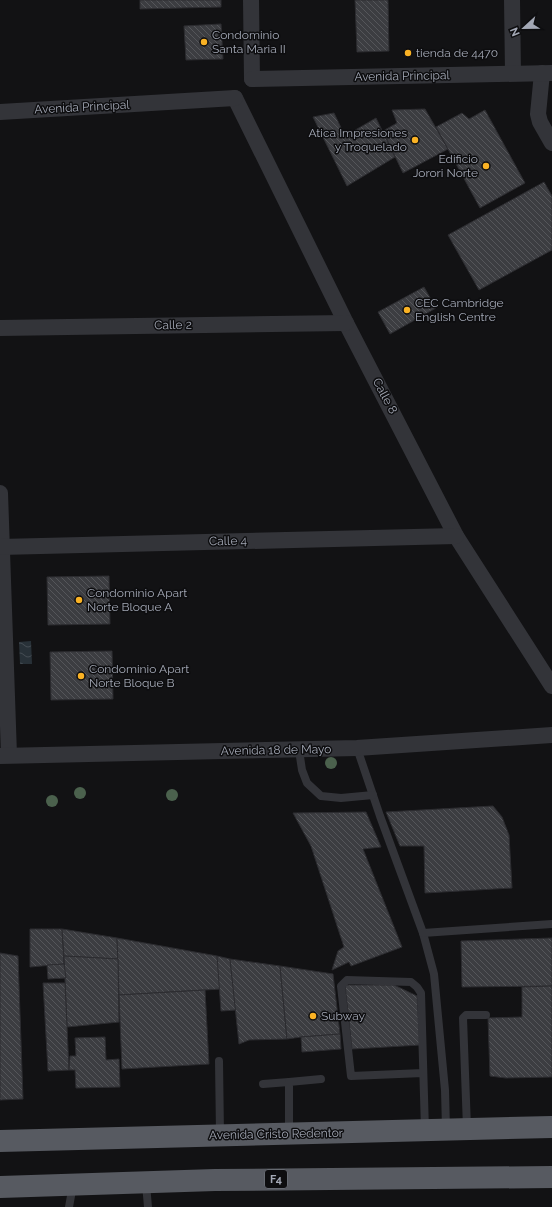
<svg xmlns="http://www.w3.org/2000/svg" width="552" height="1207" font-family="Raleway,sans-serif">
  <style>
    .water { fill: url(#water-waves) }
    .building { fill: url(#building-back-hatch); stroke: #2c2c30 }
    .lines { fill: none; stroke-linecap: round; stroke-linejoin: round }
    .service { stroke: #333439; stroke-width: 8 }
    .minor { stroke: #333439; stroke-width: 16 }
    .trunk { stroke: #575a61; stroke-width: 22 }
    .tree { fill: #4b614d }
    .poi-dot { fill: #fab224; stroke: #0d0d0f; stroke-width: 1.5 }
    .labels { text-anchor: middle; stroke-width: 3; stroke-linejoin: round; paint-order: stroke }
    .shield { fill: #0d0d0f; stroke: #767a83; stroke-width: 1 }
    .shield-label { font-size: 11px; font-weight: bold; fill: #a3a8b5 }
    .poi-label { font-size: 12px; fill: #a3a8b5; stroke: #0d0d0f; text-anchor: start }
    .street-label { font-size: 12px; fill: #a3a8b5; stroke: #0d0d0f }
  </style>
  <defs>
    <pattern id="water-waves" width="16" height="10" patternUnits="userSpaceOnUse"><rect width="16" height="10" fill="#283138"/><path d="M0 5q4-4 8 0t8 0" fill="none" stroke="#444c53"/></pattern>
    <pattern id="building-back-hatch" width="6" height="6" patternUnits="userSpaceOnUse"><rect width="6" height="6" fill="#3c3d41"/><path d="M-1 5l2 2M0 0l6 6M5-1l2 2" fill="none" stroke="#55565a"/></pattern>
  </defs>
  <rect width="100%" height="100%" fill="#121214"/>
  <path class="water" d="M31 641 32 664H20L19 642Z"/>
  <g class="building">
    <path d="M140 0H221V7L140 9Z"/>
    <path d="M355 0H388L389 51 357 52Z"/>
    <path d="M221 24 223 59 186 60 184 26Z"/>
    <path d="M425 109 448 149 403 173 383 131 397 123 392 110Z"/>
    <path d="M485 110 525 183 480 208 436 127 462 113 469 119Z"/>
    <path d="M334 113 345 136 376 118 395 157 347 186 313 117Z"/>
    <path d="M544 182 552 196V250L479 290 448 235Z"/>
    <path d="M424 287 436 308 390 334 378 312Z"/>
    <path d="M109 576 110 624 48 625 47 577Z"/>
    <path d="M112 651 113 699 51 700 50 652Z"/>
    <path d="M493 806 502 817 509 835 512 888 425 893 424 846H400L386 812Z"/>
    <path d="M366 812 381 847 363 849 402 947 351 966 349 962 332 970 338 951 344 947 311 846 293 813Z"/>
    <path d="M30 929H62L64 964 30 967Z"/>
    <path d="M62 929 117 938 118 959 64 956Z"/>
    <path d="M117 938 217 956 221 989 119 995Z"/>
    <path d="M552 938V986L462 987 461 941Z"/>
    <path d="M0 953 18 956 23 1099 0 1100Z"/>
    <path d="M64 956 118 959 119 1022 67 1027Z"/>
    <path d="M217 956 230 959 236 1010 221 1011Z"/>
    <path d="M230 959 280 966 287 1039 249 1040 239 1044Z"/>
    <path d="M64 964 66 978 48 979 47 965Z"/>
    <path d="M280 966 333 974 340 1034 301 1037 287 1039Z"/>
    <path d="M43 983H65L69 1070 48 1071Z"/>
    <path d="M345 985H394L417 996 420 1045 352 1049Z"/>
    <path d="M552 986V1077L506 1078 490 1076 488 1018 522 1017V987Z"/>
    <path d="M205 990 209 1064 122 1069 119 995Z"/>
    <path d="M340 1034 341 1049 302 1052 301 1037Z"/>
    <path d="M105 1037 106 1060 119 1059 120 1087 76 1088 75 1070H69L70 1056H76L75 1038Z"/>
  </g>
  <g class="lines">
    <g class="service">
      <path d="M357 748 380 816 423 933 434 974 445 1090 446 1129"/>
      <path d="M299 750 302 770 307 783 321 796 341 798 373 795"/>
      <path d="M423 933 552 924"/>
      <path d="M219 1061 220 1134"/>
      <path d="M423 1073 351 1076 341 986 347 980 411 982 417 987 421 993 425 1130"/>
      <path d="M263 1084 289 1082"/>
      <path d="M467 1128 463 1018 466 1015H486"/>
      <path d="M289 1133V1082L321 1079"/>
      <path d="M146 1184 148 1207"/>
      <path d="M69 1207 73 1185"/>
    </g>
    <g class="minor">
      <path d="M251 0 252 79"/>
      <path d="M512 0 513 73"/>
      <path d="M542 73 538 114 540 122 552 143"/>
      <path d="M252 79 552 73"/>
      <path d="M235 98 346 323 456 536 552 686"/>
      <path d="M0 112 235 98"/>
      <path d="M0 328 346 323"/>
      <path d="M0 493 9 755"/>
      <path d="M0 547 456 536"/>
      <path d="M0 756 357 748 552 735"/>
    </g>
    <g class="trunk">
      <path d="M0 1141 552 1127"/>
      <path d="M0 1187 215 1180 552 1177"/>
    </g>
  </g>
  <g class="tree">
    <circle cx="331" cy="763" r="6"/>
    <circle cx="80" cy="793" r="6"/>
    <circle cx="172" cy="795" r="6"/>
    <circle cx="52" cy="801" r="6"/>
  </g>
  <g class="poi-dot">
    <circle cx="204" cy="42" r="4"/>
    <circle cx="408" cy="53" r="4"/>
    <circle cx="415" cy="140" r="4"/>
    <circle cx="486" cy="166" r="4"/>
    <circle cx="407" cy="310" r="4"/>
    <circle cx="79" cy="600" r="4"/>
    <circle cx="81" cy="676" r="4"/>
    <circle cx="313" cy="1016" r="4"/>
  </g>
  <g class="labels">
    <rect class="shield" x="265" y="1170" width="22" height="18" rx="3"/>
    <g class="shield-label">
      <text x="276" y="1183">F4</text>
    </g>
    <g class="poi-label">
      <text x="212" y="39">Condominio<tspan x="212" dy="14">Santa Maria II</tspan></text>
      <text x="416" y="57">tienda de 4470</text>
      <text x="407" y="137" text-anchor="end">Atica Impresiones<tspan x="407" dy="14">y Troquelado</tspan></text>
      <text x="478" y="163" text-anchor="end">Edificio<tspan x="478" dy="14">Jorori Norte</tspan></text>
      <text x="415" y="307">CEC Cambridge<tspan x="415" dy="14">English Centre</tspan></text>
      <text x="87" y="597">Condominio Apart<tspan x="87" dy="14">Norte Bloque A</tspan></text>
      <text x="89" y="673">Condominio Apart<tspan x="89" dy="14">Norte Bloque B</tspan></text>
      <text x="321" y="1020">Subway</text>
    </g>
    <g class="street-label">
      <text transform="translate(402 76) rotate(-1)" y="4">Avenida Principal</text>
      <text transform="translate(82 107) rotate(-3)" y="4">Avenida Principal</text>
      <text transform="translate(173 325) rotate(-1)" y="4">Calle 2</text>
      <text transform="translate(385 396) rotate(62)" y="4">Calle 8</text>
      <text transform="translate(228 541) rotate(-1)" y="4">Calle 4</text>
      <text transform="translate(276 750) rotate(-1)" y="4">Avenida 18 de Mayo</text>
      <text transform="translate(276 1134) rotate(-1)" y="4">Avenida Cristo Redentor</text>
    </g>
  </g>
  <g transform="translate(524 28) rotate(248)" stroke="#0d0d0f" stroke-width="3" paint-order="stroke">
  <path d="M0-3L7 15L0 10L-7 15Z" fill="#a3a8b5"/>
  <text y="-6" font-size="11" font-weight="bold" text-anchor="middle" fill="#a3a8b5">N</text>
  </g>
</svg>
